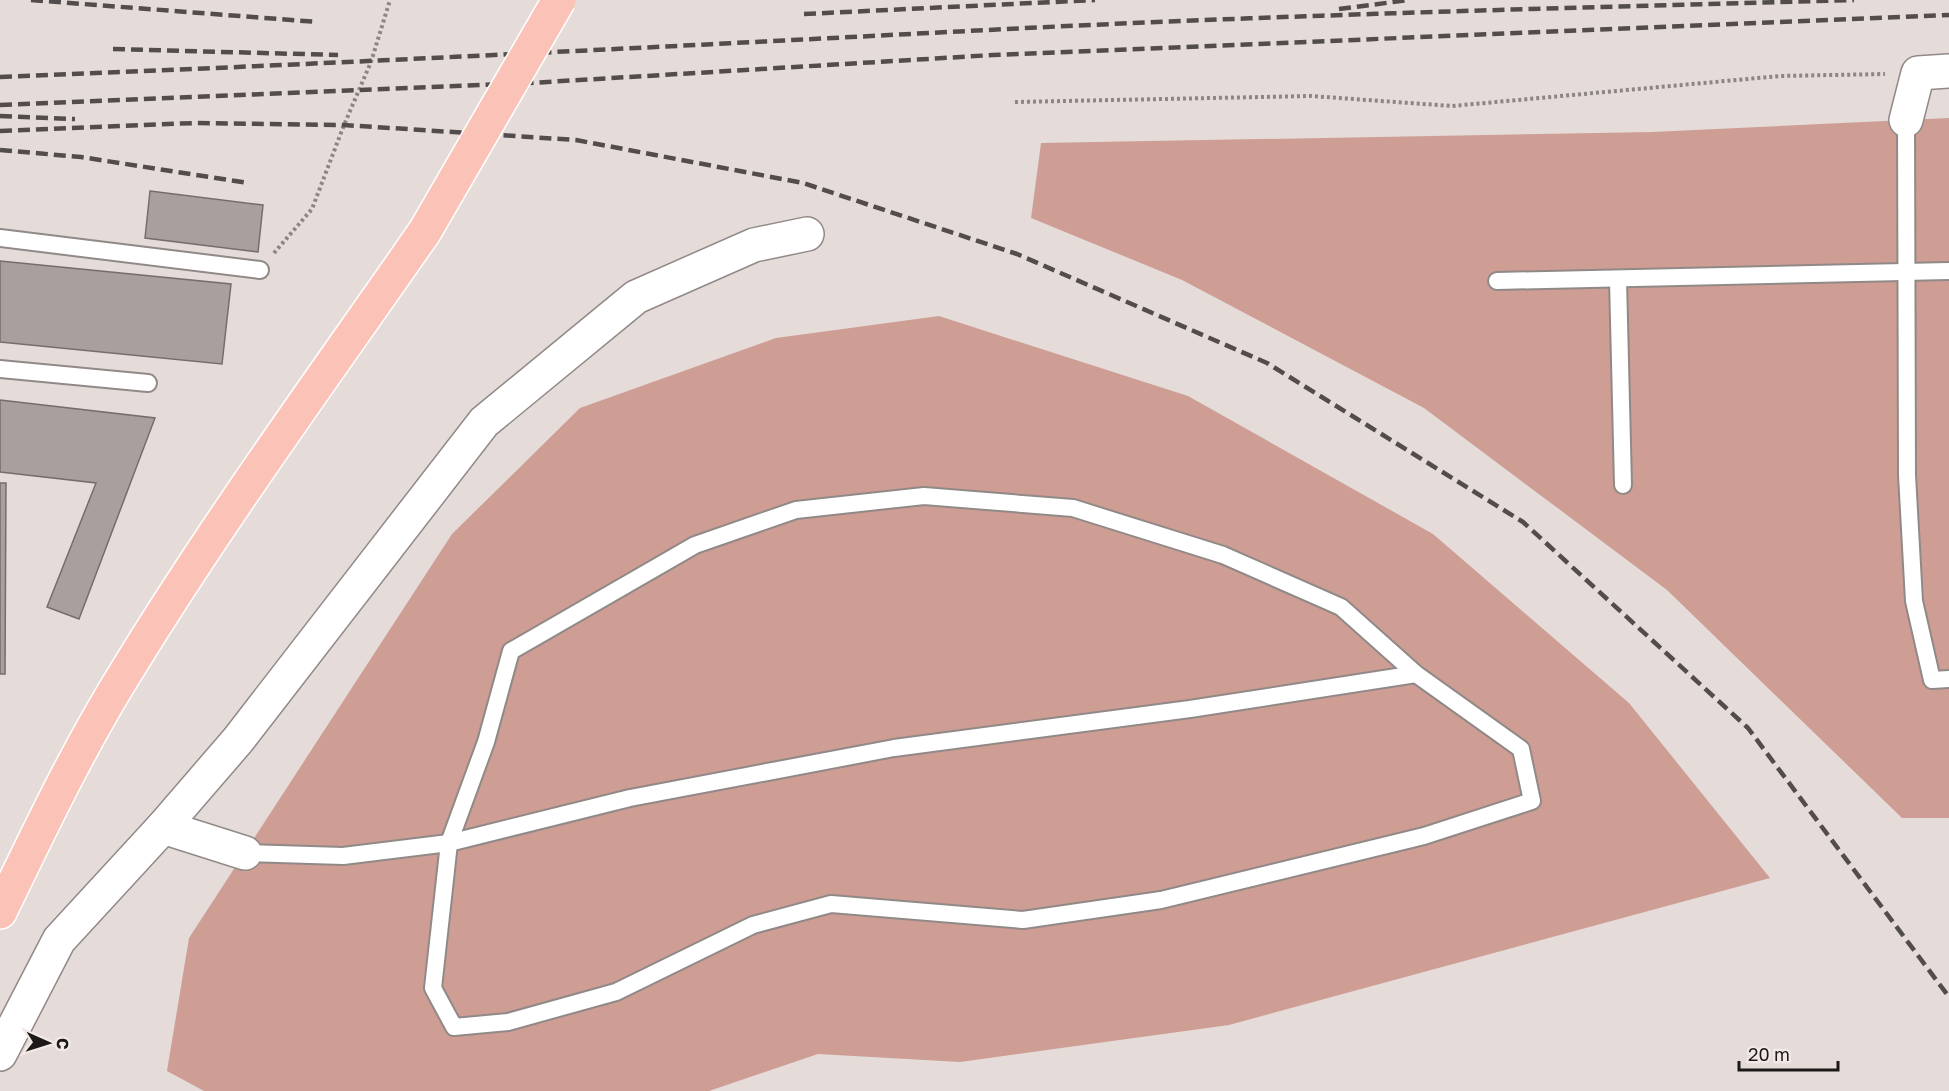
<svg xmlns="http://www.w3.org/2000/svg" width="1949" height="1091" font-family="'Golos Text',sans-serif">
  <style>
    .green { fill: #ce9e94 }
    .building { fill: #a9a09e; stroke: #756d6c; stroke-width: 1.5 }
    .lines { fill: none; stroke-linecap: round; stroke-linejoin: round }
    .service-casing { stroke: #918987; stroke-width: 20 }
    .minor-casing { stroke: #918987; stroke-width: 36 }
    .primary-casing { stroke: #fff; stroke-width: 36 }
    .path { stroke: #8b8584; stroke-width: 4; stroke-dasharray: 3 3; stroke-linecap: butt }
    .service { stroke: #fff; stroke-width: 16 }
    .minor { stroke: #fff; stroke-width: 33 }
    .primary { stroke: #fbc3b7; stroke-width: 33 }
    .rail { stroke: #524d4c; stroke-width: 4.5; stroke-dasharray: 12 6; stroke-linecap: butt }
    .primary-bridge-casing { stroke: #fff; stroke-width: 36; stroke-linecap: butt }
    .primary-bridge { stroke: #fbc3b7; stroke-width: 33 }
  </style>
  <rect width="100%" height="100%" fill="#e5dcda"/>
  <g class="green">
    <path d="M1949 118V818H1902L1667 590 1424 408 1182 280 1031 218 1041 143 1652 132Z"/>
    <path d="M939 316 1188 396 1433 534 1629 703 1770 878 1229 1025 960 1062 818 1054 709 1091H204L167 1071 189 938 452 534 580 408 776 338Z"/>
  </g>
  <g class="building">
    <path d="M150 191 263 205 258 252 145 238Z"/>
    <path d="M0 261 231 284 222 364 0 342Z"/>
    <path d="M0 400 155 418 79 619 47 607 96 483 0 472Z"/>
    <path d="M0 483H6L5 674H0Z"/>
  </g>
  <g class="lines">
    <g class="service-casing">
      <g id="service">
        <path d="M1906 120 1907 475 1914 601 1932 680 1949 679"/>
        <path d="M0 238 260 270"/>
        <path d="M1618 279 1623 485"/>
        <path d="M1497 281 1949 271"/>
        <path d="M0 369 148 383"/>
        <path d="M924 496 1073 508 1223 555 1341 607 1416 674 1521 749 1532 801 1424 836 1161 900 1023 920 831 904 753 925 616 992 508 1022 454 1027 433 988 449 843 486 742 511 651 695 545 796 510Z"/>
        <path d="M245 853 343 856 449 843 630 798 894 748 1190 709 1416 674"/>
      </g>
    </g>
    <g class="minor-casing">
      <g id="minor">
        <path d="M1906 120 1918 73 1949 71"/>
        <path d="M163 827 245 853"/>
        <path d="M0 1054 59 940 163 827 238 740 484 422 636 297 754 245 807 234"/>
      </g>
    </g>
    <g class="primary-casing">
      <path id="primary" d="M0 912C40 829 80 745 129 667 221 517 325 375 425 231"/>
    </g>
    <g class="path">
      <path d="M1015 102 1311 96 1452 106 1780 76 1885 74"/>
      <path d="M274 253 312 209 344 125 371 62 390 0"/>
    </g>
    <use href="#service" class="service"/>
    <use href="#minor" class="minor"/>
    <use href="#primary" class="primary"/>
    <g class="rail">
      <path d="M31 0 318 22"/>
      <path d="M1339 9 1409 0"/>
      <path d="M804 14 1095 0"/>
      <path d="M113 49 338 55"/>
      <path d="M0 77C329 64 658 47 987 30 1276 15 1565 8 1854 0"/>
      <path d="M0 105 530 83 993 55 1949 15"/>
      <path d="M0 116 75 119"/>
      <path d="M0 131 195 123 344 125 576 140 803 183 1017 254 1267 363 1523 522 1748 728 1949 997"/>
      <path d="M0 150 81 157 248 183"/>
    </g>
    <g class="primary-bridge-casing">
      <path id="primary-bridge" d="M425 231 559 0"/>
    </g>
    <use href="#primary-bridge" class="primary-bridge"/>
  </g>
  <g transform="translate(48 1043) rotate(93)" stroke="#f2e9e7" stroke-width="4.5" paint-order="stroke">
  <path d="M0-4.5L10 22L0 15L-10 22Z" fill="#1c1918"/>
  <text y="-9" font-size="16" font-weight="bold" text-anchor="middle" fill="#1c1918">С</text>
  </g>
  <path d="M1739 1061v9h99v-9" fill="none" stroke="#1c1918" stroke-width="3"/>
  <text x="1748" y="1061" font-size="18" fill="#1c1918" stroke="#f2e9e7" stroke-width="4.5" paint-order="stroke">20 m</text>
</svg>
